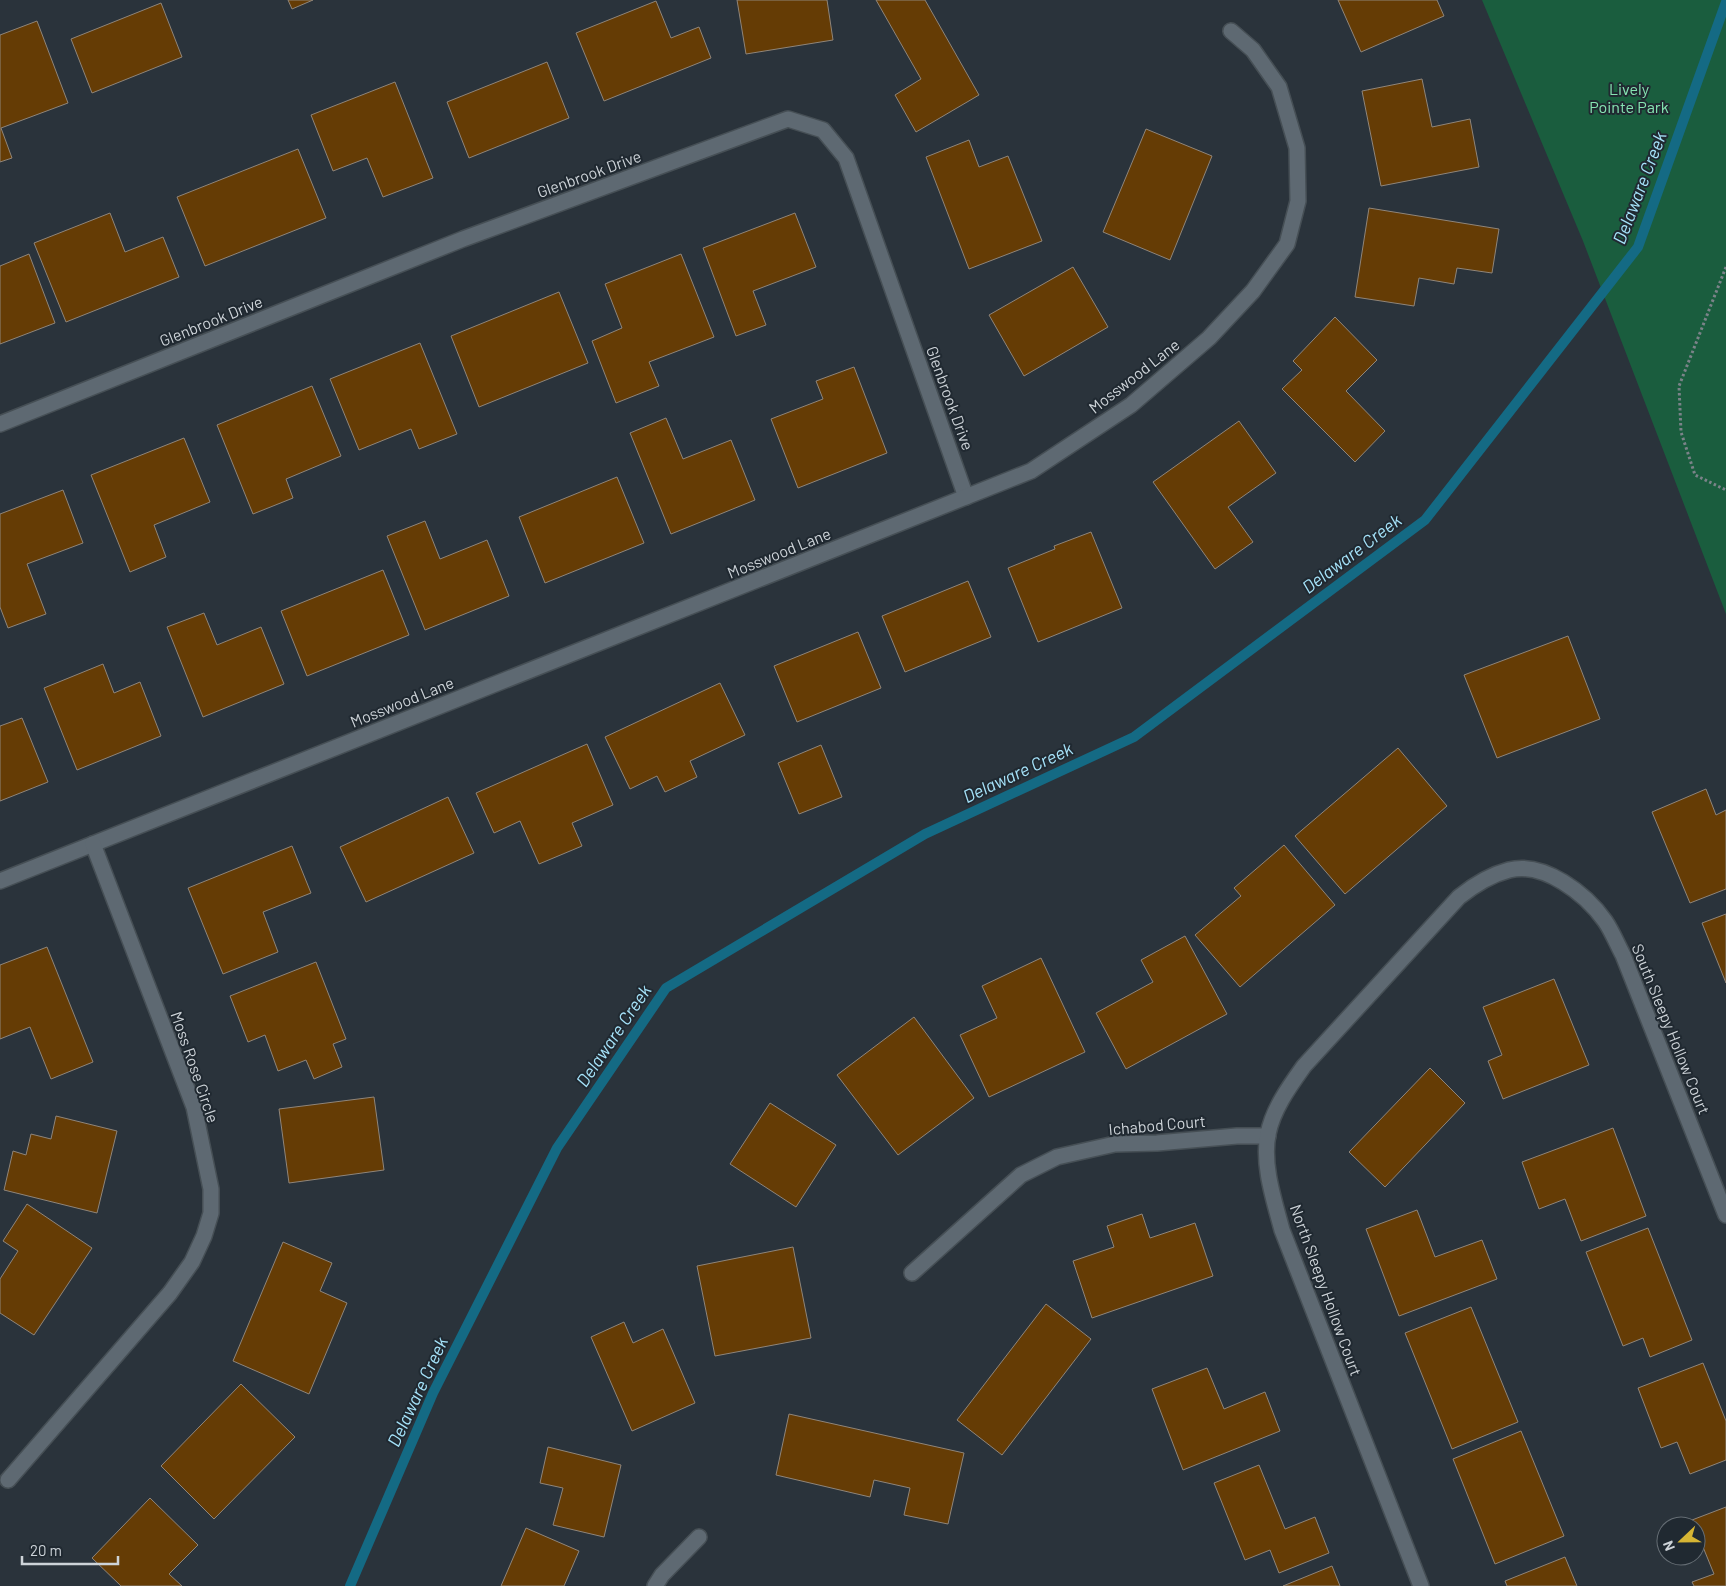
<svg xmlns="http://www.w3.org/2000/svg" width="1726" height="1586" font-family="Barlow,sans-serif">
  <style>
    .green { fill: #1a5d3e }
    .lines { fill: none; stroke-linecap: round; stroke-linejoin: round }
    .stream { stroke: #146a84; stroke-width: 10 }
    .building { fill: #653c05; stroke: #8f857a }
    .street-casing { stroke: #464f55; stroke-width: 18 }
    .path { stroke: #7b8389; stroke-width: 3; stroke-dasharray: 2.5 2.5; stroke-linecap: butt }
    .street { stroke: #5e6972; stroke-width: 15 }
    .labels { text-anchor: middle; stroke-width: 4; stroke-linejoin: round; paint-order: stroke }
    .park-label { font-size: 16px; fill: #86e4b2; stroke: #202931 }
    .street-label { font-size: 16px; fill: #cdd3d8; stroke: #202931 }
    .water-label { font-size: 18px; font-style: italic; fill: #a6e3fa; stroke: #202931 }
  </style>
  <rect width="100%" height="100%" fill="#2a333b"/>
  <path class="green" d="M1482 0H1726V614L1583 241Z"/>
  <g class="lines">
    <path class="stream" d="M350 1586 433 1393 557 1148 666 988 925 834 1134 737 1425 520 1638 247 1726 2"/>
  </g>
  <g class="building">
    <path d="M288 0H313L292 9Z"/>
    <path d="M737 0H827L833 40 746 54Z"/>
    <path d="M876 0H925L979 95 916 132 895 95 921 79Z"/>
    <path d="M1338 0H1437L1444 16 1361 52Z"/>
    <path d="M656 1 671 38 699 27 711 58 604 101 576 33Z"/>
    <path d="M161 3 182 57 92 93 71 39Z"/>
    <path d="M37 21 68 103 1 128 12 158 0 162V35Z"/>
    <path d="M547 62 569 118 469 158 447 102Z"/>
    <path d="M1422 79 1432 127 1470 119 1479 167 1381 186 1362 91Z"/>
    <path d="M395 82 433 178 383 197 367 158 333 171 311 115Z"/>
    <path d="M1146 129 1212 156 1170 260 1103 232Z"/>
    <path d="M969 140 979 167 1008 156 1042 241 969 269 926 157Z"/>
    <path d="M298 149 326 218 205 266 177 197Z"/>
    <path d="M1369 208 1499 229 1492 273 1457 268 1454 284 1419 278 1414 306 1355 297Z"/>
    <path d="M110 213 125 252 163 237 179 277 66 322 34 243Z"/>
    <path d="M795 213 816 267 753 291 766 325 736 336 703 248Z"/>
    <path d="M29 254 55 323 0 344V266Z"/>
    <path d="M681 254 714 337 649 362 659 386 616 403 592 341 622 328 605 284Z"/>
    <path d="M1073 267 1108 327 1024 376 989 315Z"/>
    <path d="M559 292 588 363 479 407 451 336Z"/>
    <path d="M1335 317 1377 360 1346 391 1385 431 1355 462 1282 389 1302 370 1293 361Z"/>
    <path d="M420 343 457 434 419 449 411 429 359 450 330 379Z"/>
    <path d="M854 367 887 453 798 488 771 419 823 399 816 381Z"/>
    <path d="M312 386 341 456 286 479 293 498 253 514 217 425Z"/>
    <path d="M666 418 683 459 731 440 755 500 671 534 630 433Z"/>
    <path d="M1239 421 1276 473 1228 507 1253 542 1215 569 1153 482Z"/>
    <path d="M184 438 210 502 154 525 166 557 130 572 91 475Z"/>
    <path d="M617 477 644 543 545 583 519 517Z"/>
    <path d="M63 490 83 543 27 564 46 614 8 628 0 607V514Z"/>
    <path d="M425 521 440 559 487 540 509 596 425 630 387 536Z"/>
    <path d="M1091 532 1122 608 1038 642 1008 568 1055 549 1054 546Z"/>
    <path d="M383 570 409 635 307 676 281 611Z"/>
    <path d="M968 581 991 637 905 672 882 616Z"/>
    <path d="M204 613 217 645 261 627 284 684 203 717 167 627Z"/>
    <path d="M858 632 881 688 797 722 774 666Z"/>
    <path d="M1568 636 1600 719 1497 758 1464 675Z"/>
    <path d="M103 664 114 693 140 682 161 736 77 770 44 688Z"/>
    <path d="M720 683 745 735 690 761 697 777 665 792 657 776 630 789 605 737Z"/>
    <path d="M22 718 48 782 0 801V726Z"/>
    <path d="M587 744 613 805 572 823 582 846 539 864 520 821 494 833 476 793Z"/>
    <path d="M821 745 842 797 799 814 778 763Z"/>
    <path d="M1398 748 1447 806 1345 894 1295 836Z"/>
    <path d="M1706 789 1716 815 1726 810V889L1690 903 1652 812Z"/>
    <path d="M448 797 474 853 366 902 340 847Z"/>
    <path d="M1284 845 1335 905 1240 987 1195 935 1241 896 1234 888Z"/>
    <path d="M292 846 311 893 263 912 278 952 223 974 188 888Z"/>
    <path d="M1726 914V983L1702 923Z"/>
    <path d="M1185 936 1227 1014 1126 1069 1096 1013 1153 982 1141 960Z"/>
    <path d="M47 947 93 1062 51 1079 30 1027 0 1039V965Z"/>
    <path d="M1041 958 1085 1052 989 1097 960 1035 997 1018 982 986Z"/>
    <path d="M316 962 346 1039 333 1044 342 1067 314 1079 306 1060 278 1071 265 1035 248 1042 230 996Z"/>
    <path d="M1554 979 1589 1065 1503 1099 1488 1061 1502 1055 1483 1007Z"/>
    <path d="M914 1017 974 1098 898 1155 837 1075Z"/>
    <path d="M1430 1068 1465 1103 1385 1187 1349 1152Z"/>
    <path d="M374 1097 384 1170 289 1183 279 1109Z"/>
    <path d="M770 1103 836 1145 796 1207 730 1164Z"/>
    <path d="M56 1116 117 1131 97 1213 4 1190 13 1151 26 1155 31 1134 51 1139Z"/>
    <path d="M1613 1128 1646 1216 1581 1241 1565 1199 1539 1209 1522 1162Z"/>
    <path d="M27 1204 92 1248 34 1335 0 1313V1279L18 1251 3 1241Z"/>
    <path d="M1417 1210 1435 1257 1482 1240 1497 1279 1399 1316 1366 1229Z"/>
    <path d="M1142 1214 1150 1238 1195 1223 1213 1276 1092 1318 1073 1261 1114 1247 1107 1226Z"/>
    <path d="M1648 1228 1692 1340 1650 1357 1643 1338 1623 1346 1586 1252Z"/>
    <path d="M283 1242 332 1263 320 1291 347 1303 309 1394 233 1361Z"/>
    <path d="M793 1247 811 1338 715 1356 697 1266Z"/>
    <path d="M1046 1304 1091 1339 1002 1455 957 1420Z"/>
    <path d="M1471 1307 1518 1422 1452 1449 1405 1333Z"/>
    <path d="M624 1322 633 1343 663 1329 695 1403 632 1431 591 1337Z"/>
    <path d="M1703 1363 1726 1421V1460L1690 1474 1677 1442 1661 1448 1638 1388Z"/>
    <path d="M1207 1368 1224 1409 1265 1392 1280 1431 1183 1470 1152 1389Z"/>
    <path d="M241 1384 295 1437 214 1519 161 1466Z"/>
    <path d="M789 1414 964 1453 948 1524 904 1515 910 1488 874 1480 870 1497 776 1475Z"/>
    <path d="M1521 1431 1564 1536 1495 1564 1453 1459Z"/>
    <path d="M548 1447 621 1465 604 1537 553 1525 563 1488 540 1483Z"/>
    <path d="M1259 1465 1285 1529 1315 1517 1329 1553 1279 1573 1270 1550 1245 1560 1214 1483Z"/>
    <path d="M150 1498 198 1545 169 1574 182 1586H121L92 1558Z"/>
    <path d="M1726 1507V1586H1694L1692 1582 1714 1574 1692 1520Z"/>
    <path d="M526 1528 579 1551 564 1586H501Z"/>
    <path d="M1565 1557 1577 1586H1507L1505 1581Z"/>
    <path d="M1332 1566 1340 1586H1283Z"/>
  </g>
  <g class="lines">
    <g class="street-casing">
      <g id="street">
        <path d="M0 424 463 239 788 119 823 130 846 158 966 497"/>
        <path d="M0 881 1031 471 1131 405 1209 338 1253 291 1287 244 1298 201 1297 148 1279 87 1253 50 1231 31"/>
        <path d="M912 1273 1021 1175 1057 1157 1115 1144 1157 1143 1237 1136H1268"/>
        <path d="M8 1480 170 1293 192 1262 204 1236 211 1213V1189L194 1107 93 844"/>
        <path d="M655 1586 662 1575 699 1537"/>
        <path d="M1421 1586 1282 1230C1274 1200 1262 1165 1268 1134 1273 1109 1289 1087 1304 1066L1459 897C1474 885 1490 875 1509 870 1544 861 1586 894 1605 921 1612 931 1617 944 1623 955L1726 1215"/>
      </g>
    </g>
    <path class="path" d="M1726 267 1679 386 1681 432 1695 475 1726 490"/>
    <use href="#street" class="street"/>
  </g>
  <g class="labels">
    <g class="park-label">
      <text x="1629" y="95">Lively<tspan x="1629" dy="18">Pointe Park</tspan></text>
    </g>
    <g class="street-label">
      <text transform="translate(589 174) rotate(-20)" y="6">Glenbrook Drive</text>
      <text transform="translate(211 321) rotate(-22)" y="6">Glenbrook Drive</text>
      <text transform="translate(1134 376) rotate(-38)" y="6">Mosswood Lane</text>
      <text transform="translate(950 398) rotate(70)" y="6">Glenbrook Drive</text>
      <text transform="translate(779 553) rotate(-22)" y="6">Mosswood Lane</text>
      <text transform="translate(402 702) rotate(-22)" y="6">Mosswood Lane</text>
      <text transform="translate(1671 1029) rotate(68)" y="6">South Sleepy Hollow Court</text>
      <text transform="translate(195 1067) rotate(71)" y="6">Moss Rose Circle</text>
      <text transform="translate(1157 1125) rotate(-5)" y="6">Ichabod Court</text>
      <text transform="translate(1326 1290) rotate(70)" y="6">North Sleepy Hollow Court</text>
    </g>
    <g class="water-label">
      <text transform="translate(1640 188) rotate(-69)" y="6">Delaware Creek</text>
      <text transform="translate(1352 554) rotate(-37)" y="6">Delaware Creek</text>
      <text transform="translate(1018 773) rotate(-25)" y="6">Delaware Creek</text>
      <text transform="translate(614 1036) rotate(-56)" y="6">Delaware Creek</text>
      <text transform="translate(418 1392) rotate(-65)" y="6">Delaware Creek</text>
    </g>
  </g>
  <g transform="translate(1681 1541) rotate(248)"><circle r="24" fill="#202931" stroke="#656d74"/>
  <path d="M0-4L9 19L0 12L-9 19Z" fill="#d6b534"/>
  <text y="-8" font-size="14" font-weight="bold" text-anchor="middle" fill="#cdd3d8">N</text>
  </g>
  <path d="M22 1556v8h96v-8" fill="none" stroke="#cdd3d8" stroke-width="2.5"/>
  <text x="30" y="1556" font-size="15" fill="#cdd3d8" stroke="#202931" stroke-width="4" paint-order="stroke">20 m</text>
</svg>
